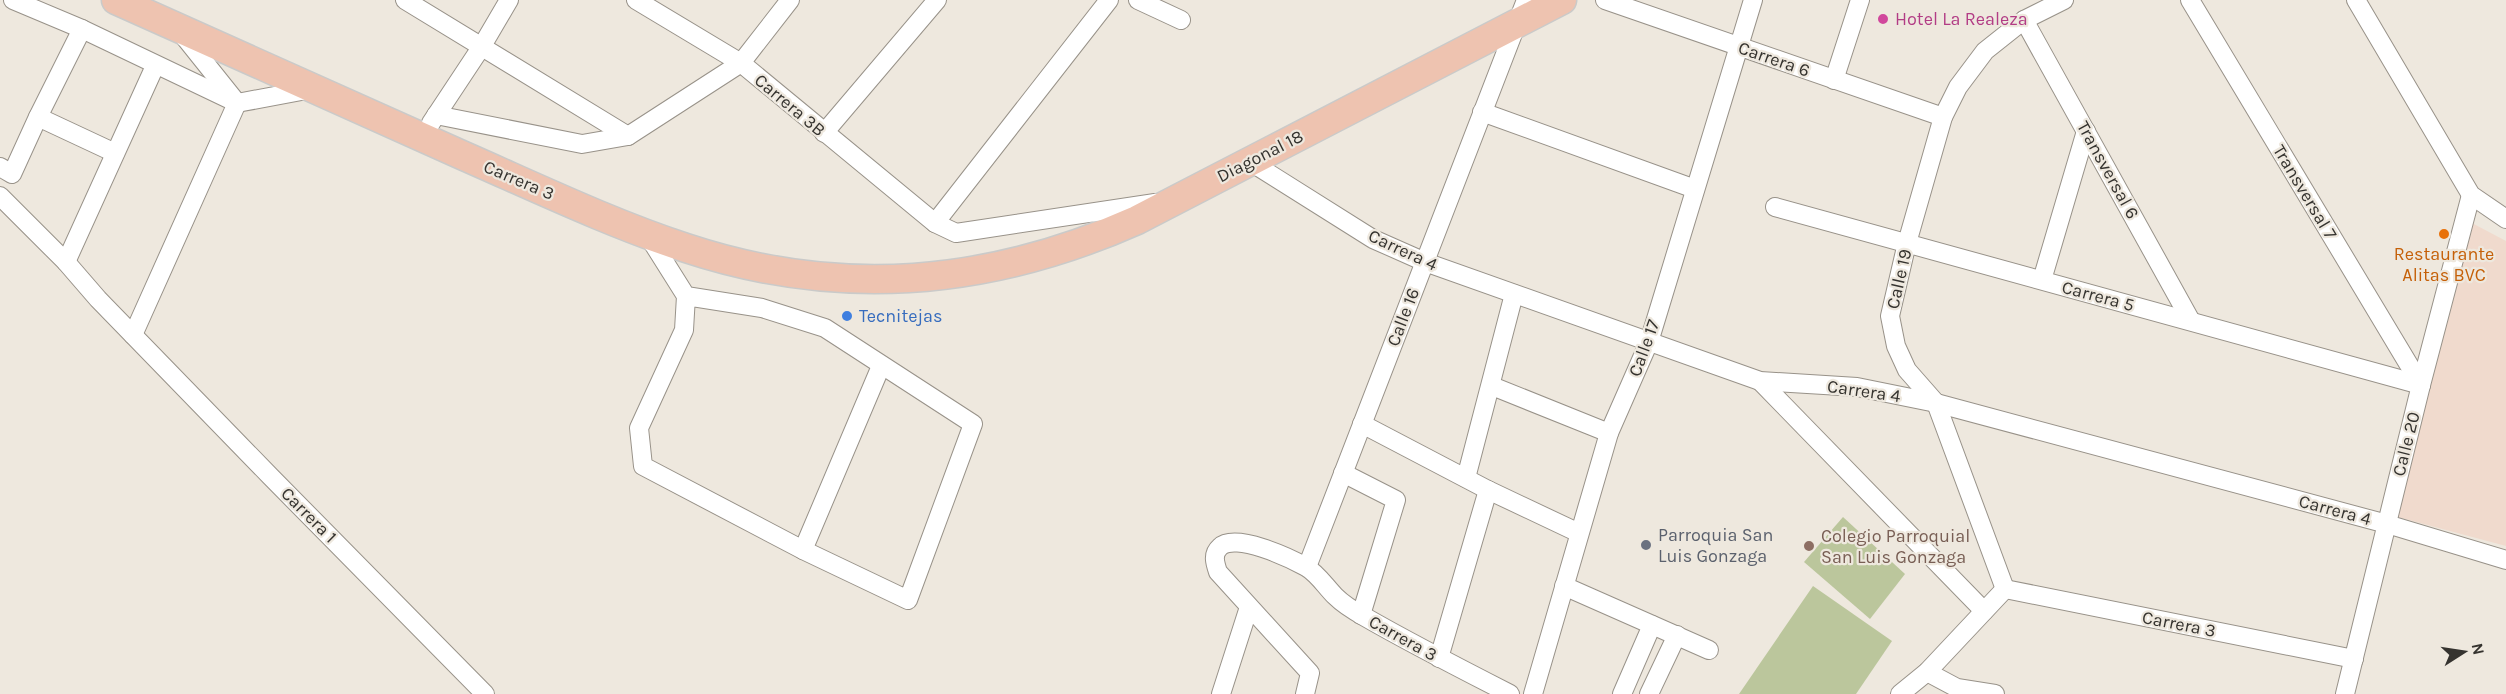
<svg xmlns="http://www.w3.org/2000/svg" width="2506" height="694" font-family="Karla,sans-serif">
  <style>
    .industrial { fill: #f0dacd }
    .green { fill: #bbc69c }
    .lines { fill: none; stroke-linecap: round; stroke-linejoin: round }
    .minor-casing { stroke: #989289; stroke-width: 20 }
    .primary-casing { stroke: #cacac9; stroke-width: 31 }
    .minor { stroke: #fff; stroke-width: 18 }
    .primary { stroke: #eec3b0; stroke-width: 28 }
    .hotel-dot { fill: #d1479c; stroke: #eee8de; stroke-width: 2 }
    .food-dot { fill: #e8710a; stroke: #eee8de; stroke-width: 2 }
    .shop-dot { fill: #3f7fe0; stroke: #eee8de; stroke-width: 2 }
    .worship-dot { fill: #6b7280; stroke: #eee8de; stroke-width: 2 }
    .education-dot { fill: #8d6e63; stroke: #eee8de; stroke-width: 2 }
    .labels { text-anchor: middle; stroke-width: 4.5; stroke-linejoin: round; paint-order: stroke }
    .hotel-label { font-size: 18px; fill: #b23c85; stroke: #eee8de; text-anchor: start }
    .street-label { font-size: 18px; fill: #35332f; stroke: #eee8de }
    .food-label { font-size: 18px; fill: #c56008; stroke: #eee8de }
    .shop-label { font-size: 18px; fill: #366cbe; stroke: #eee8de; text-anchor: start }
    .worship-label { font-size: 18px; fill: #5b616d; stroke: #eee8de; text-anchor: start }
    .education-label { font-size: 18px; fill: #785e54; stroke: #eee8de; text-anchor: start }
  </style>
  <rect width="100%" height="100%" fill="#eee8de"/>
  <path class="industrial" d="M2470 222 2506 241V546L2394 516Z"/>
  <g class="green">
    <path d="M1843 517 1905 574 1870 619 1804 562Z"/>
    <path d="M1813 586 1892 641 1856 694H1739Z"/>
  </g>
  <g class="lines">
    <g class="minor-casing">
      <g id="minor">
        <path d="M13 0 82 29 237 103"/>
        <path d="M405 0 628 136"/>
        <path d="M636 0 741 63 935 223 956 233 1155 203"/>
        <path d="M1138 0 1181 20"/>
        <path d="M1605 0 1943 117"/>
        <path d="M2190 0 2421 385"/>
        <path d="M2356 0 2471 195 2506 219"/>
        <path d="M2024 20 2191 321"/>
        <path d="M182 34 234 99"/>
        <path d="M1834 80 1860 0"/>
        <path d="M237 103 312 89"/>
        <path d="M1482 112 1695 189"/>
        <path d="M436 115 582 144 628 136 741 63 790 0"/>
        <path d="M38 117 115 153"/>
        <path d="M431 123 482 46 509 0"/>
        <path d="M824 133 937 0"/>
        <path d="M1249 161 1373 239 1425 262 1760 381 1857 387 1936 403 2387 524 2506 560"/>
        <path d="M0 167 12 174 38 117 82 29"/>
        <path d="M0 196 66 262 98 299 271 477 485 694"/>
        <path d="M1775 207 2421 385"/>
        <path d="M935 223 1109 0"/>
        <path d="M647 234 686 296 684 330 639 428 643 466 803 550 908 600 973 424 825 328 762 308 686 296"/>
        <path d="M66 262 155 66"/>
        <path d="M2042 280 2086 131"/>
        <path d="M133 335 237 103"/>
        <path d="M1760 381 1984 611"/>
        <path d="M1492 386 1609 433"/>
        <path d="M1362 424 1488 490 1579 533"/>
        <path d="M1343 473 1396 500 1361 615"/>
        <path d="M1466 478 1514 294"/>
        <path d="M803 550 881 366"/>
        <path d="M1307 567 1526 0"/>
        <path d="M1564 586 1709 650"/>
        <path d="M2005 589 1936 403 1907 370 1896 346 1890 316 1907 243 1943 117 1958 87 1985 51 2024 20 2064 0"/>
        <path d="M2005 589 2354 659"/>
        <path d="M1439 658 1488 490"/>
        <path d="M1927 672 1957 688 1995 694"/>
        <path d="M1221 694 1249 607"/>
        <path d="M1305 694 1310 673 1218 572C1215 563 1212 554 1220 547 1235 532 1290 558 1306 567 1317 573 1326 587 1335 596 1343 604 1354 611 1365 617 1412 644 1461 669 1510 694"/>
        <path d="M1533 694 1609 433 1649 342 1753 0"/>
        <path d="M1622 694 1652 625"/>
        <path d="M1649 694 1677 635"/>
        <path d="M1900 694 1927 672 2005 589"/>
        <path d="M2345 694 2421 385 2471 195"/>
      </g>
    </g>
    <g class="primary-casing">
      <path id="primary" d="M116 0C232 53 348 105 464 156 537 188 610 223 686 248 840 299 989 286 1137 220L1562 0"/>
    </g>
    <use href="#minor" class="minor"/>
    <use href="#primary" class="primary"/>
  </g>
  <circle class="hotel-dot" cx="1883" cy="19" r="6"/>
  <circle class="food-dot" cx="2444" cy="234" r="6"/>
  <circle class="shop-dot" cx="847" cy="316" r="6"/>
  <circle class="worship-dot" cx="1646" cy="545" r="6"/>
  <circle class="education-dot" cx="1809" cy="546" r="6"/>
  <g class="labels">
    <g class="hotel-label">
      <text x="1895" y="25">Hotel La Realeza</text>
    </g>
    <g class="street-label">
      <text transform="translate(1774 59) rotate(19)" y="6">Carrera 6</text>
      <text transform="translate(790 105) rotate(40)" y="6">Carrera 3B</text>
      <text transform="translate(1260 156) rotate(-27)" y="6">Diagonal 18</text>
      <text transform="translate(2108 170) rotate(61)" y="6">Transversal 6</text>
      <text transform="translate(519 180) rotate(23)" y="6">Carrera 3</text>
      <text transform="translate(2305 192) rotate(59)" y="6">Transversal 7</text>
      <text transform="translate(1403 250) rotate(25)" y="6">Carrera 4</text>
      <text transform="translate(1899 279) rotate(-77)" y="6">Calle 19</text>
      <text transform="translate(2098 296) rotate(15)" y="6">Carrera 5</text>
      <text transform="translate(1403 317) rotate(-69)" y="6">Calle 16</text>
      <text transform="translate(1644 348) rotate(-70)" y="6">Calle 17</text>
      <text transform="translate(1864 391) rotate(8)" y="6">Carrera 4</text>
      <text transform="translate(2406 444) rotate(-76)" y="6">Calle 20</text>
      <text transform="translate(2335 510) rotate(15)" y="6">Carrera 4</text>
      <text transform="translate(309 515) rotate(45)" y="6">Carrera 1</text>
      <text transform="translate(2179 624) rotate(11)" y="6">Carrera 3</text>
      <text transform="translate(1403 638) rotate(29)" y="6">Carrera 3</text>
    </g>
    <g class="food-label">
      <text x="2444" y="260">Restaurante<tspan x="2444" dy="21">Alitas BVC</tspan></text>
    </g>
    <g class="shop-label">
      <text x="859" y="322">Tecnitejas</text>
    </g>
    <g class="worship-label">
      <text x="1658" y="541">Parroquia San<tspan x="1658" dy="21">Luis Gonzaga</tspan></text>
    </g>
    <g class="education-label">
      <text x="1821" y="542">Colegio Parroquial<tspan x="1821" dy="21">San Luis Gonzaga</tspan></text>
    </g>
  </g>
  <g transform="translate(2464 652) rotate(78)" stroke="#eee8de" stroke-width="4.5" paint-order="stroke">
  <path d="M0-4.5L10 22L0 15L-10 22Z" fill="#35332f"/>
  <text y="-9" font-size="16" font-weight="bold" text-anchor="middle" fill="#35332f">N</text>
  </g>
</svg>
